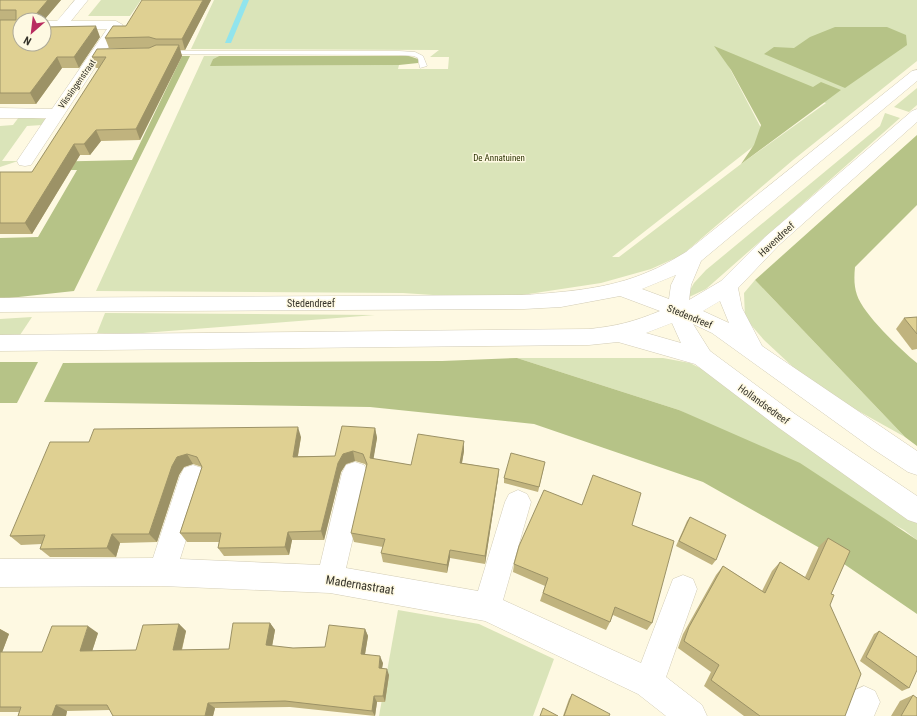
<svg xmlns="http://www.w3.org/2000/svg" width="917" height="716" font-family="'Roboto Condensed',sans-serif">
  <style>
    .green { fill: #dae4b9; fill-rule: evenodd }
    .forest { fill: #b6c387 }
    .water { fill: #91e4ed }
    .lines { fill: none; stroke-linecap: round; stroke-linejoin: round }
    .lane-casing { stroke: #d2ccb6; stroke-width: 1 }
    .street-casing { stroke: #d2ccb6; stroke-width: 1 }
    .secondary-casing { stroke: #d2ccb6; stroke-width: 1 }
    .lane { fill: #fff; fill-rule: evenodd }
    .street { fill: #fff; fill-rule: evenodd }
    .secondary { fill: #fff; fill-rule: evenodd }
    .wall { fill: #c0b37e }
    .shaded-wall { fill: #9c9266 }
    .building { fill: #dfd092; stroke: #9c9266 }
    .labels { text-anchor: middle; stroke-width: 3; stroke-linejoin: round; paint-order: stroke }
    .far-street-label { font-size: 9px; fill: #343229; stroke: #fef9e2 }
    .far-park-label { font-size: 9px; fill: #2d3405; stroke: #fef9e2 }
    .street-label { font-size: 10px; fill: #343229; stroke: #fef9e2 }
    .near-street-label { font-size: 12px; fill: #343229; stroke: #fef9e2 }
  </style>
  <rect width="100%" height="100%" fill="#fef9e2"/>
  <g class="green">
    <path d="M101 0H141L130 16H88Z"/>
    <path d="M214 0H917V61L793 160 682 255 651 269 601 283 522 295 463 297 403 293 96 291 204 56H219L213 59 211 66 399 65 398 69H448L449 57H430L439 50 191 49ZM728 65 826 103 741 164 619 257H612L755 145 761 128Z"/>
    <path d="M917 88V105L909 112 894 107Z"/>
    <path d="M885 113 900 118 706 289 685 299 694 283 706 270 880 126Z"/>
    <path d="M19 117 46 119 42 125 27 126 2 161H18L0 167V126L13 125Z"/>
    <path d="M755 280 905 437 837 399 793 367 764 340 745 318 744 293Z"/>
    <path d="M105 313 375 315 130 334 97 333Z"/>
    <path d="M32 317 20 335H0V319Z"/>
    <path d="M517 358H663L690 363 710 373 917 518V540L904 530 679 410Z"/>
    <path d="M398 610 479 624 554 659 533 716H379Z"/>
  </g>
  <g class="forest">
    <path d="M835 27H887L906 35 907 45 845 88 764 54 774 47 794 48 810 37Z"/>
    <path d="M714 46 813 87 821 82 841 90 741 164 754 145 761 125 731 70Z"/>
    <path d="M182 56H190L74 291 0 299V238L38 237 77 170H34L39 162 132 160Z"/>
    <path d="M219 56H409L418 59V63L399 65 210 66 213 59Z"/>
    <path d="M917 135V205L855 267C854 277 854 286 857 295 863 314 901 350 917 363V446L905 437 755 280Z"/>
    <path d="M517 358 679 410 800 463 917 540V614L825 551 703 482 534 424 370 407 44 402 63 363 442 361Z"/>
    <path d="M0 362H38L17 403H0Z"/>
  </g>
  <path class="water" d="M243 0H249L231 43H225Z"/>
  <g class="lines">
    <g class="lane-casing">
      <path id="lane" d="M168 51H399L415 52 423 56 427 66 420 68 418 58 414 56 399 55 166 54V52Z"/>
    </g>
    <g class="street-casing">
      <g id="street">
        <path d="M75 0H88L71 21H116L123 25 31 165 25 166 19 165 17 161 46 118H0V108L52 109 107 29H44V21H57Z"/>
        <path d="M355 462 364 465 368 473 346 568 478 591 505 502 509 494 518 490 527 494 531 502 503 600 641 663 673 579 683 575 693 579 697 589 666 677 702 705 707 716H666L638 694 485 621 330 593 162 586 0 587V559L153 558 180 476 184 468 193 465 202 468 206 476 180 559 320 565 342 473 346 465Z"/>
        <path d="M864 686 875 691 880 702 874 716H842L853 691Z"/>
      </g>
    </g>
    <g class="secondary-casing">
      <path id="secondary" d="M917 70V81L701 261 691 285 689 300 721 281 765 237 912 111 917 109V122L779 245 738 288 742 308 762 346 917 451V475L908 472 873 449 712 333 693 324 710 351 795 414 917 496V523L908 520 779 428 695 364 618 342 589 345 0 351V335L589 329C617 326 633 322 660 311L620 296 561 307 524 309 0 312V298L524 295C565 292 609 289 648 272 661 267 674 259 686 252L912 71ZM676 275 671 285 669 299 642 289ZM720 301 729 323 703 311ZM672 323 681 343 646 333Z"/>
    </g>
    <use href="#lane" class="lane"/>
    <use href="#street" class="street"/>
    <use href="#secondary" class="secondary"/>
  </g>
  <g class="wall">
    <path d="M0 0H61L44 20 20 44 100 37 79 68H62L36 104H0Z"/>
    <path d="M211 0 185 50H180L182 56 140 140 101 141 90 155H80L32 234H0V172H32L100 68H96L92 57 151 48H109L105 38 126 26Z"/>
    <path d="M917 317V349L912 350 896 329 904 318Z"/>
    <path d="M375 428 377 438 373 459 411 465 464 451 462 463 499 469 498 479 485 564 450 558 447 573 383 562 381 553 383 547 354 542 351 533 367 467 365 464 355 461 346 464 341 472 324 540H292L289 555 224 556 218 548 219 542H187L180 533 202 467 193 464 184 467 179 475 157 542 120 543 116 557H50L40 549 42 544 21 545 10 536 89 442 301 437 298 456H335Z"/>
    <path d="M544 467 538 492 504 483V478Z"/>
    <path d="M690 517 716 560 712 565 676 546 687 521Z"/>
    <path d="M632 525 652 623 647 630 613 615 610 622 606 630 540 601 545 586 513 572 514 564Z"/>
    <path d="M828 538 831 594 830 605 845 716H744L704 686 711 672 678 648 683 634 716 575 723 566 762 591 772 571 780 562 805 577 819 546Z"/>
    <path d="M270 623 275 630 272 646 293 648 325 647 365 629 368 636 365 654 383 663 382 668 389 675 385 702H377L375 716 290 707 215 708 213 716H113L110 710 67 711 66 716H18L19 712H0V629L9 634 2 652H42L98 633 92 651 136 650 179 624 186 631 182 650 229 649Z"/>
    <path d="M879 631 909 688 902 691 860 661 874 634Z"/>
    <path d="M572 694 609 716H563L569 699Z"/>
    <path d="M913 695 917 716H891L900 701Z"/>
  </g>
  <g class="shaded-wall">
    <path d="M48 0H61L44 20H31Z"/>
    <path d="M203 0H211L185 50 182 39Z"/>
    <path d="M96 26 100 37 79 68 74 57Z"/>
    <path d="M179 45 182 56 140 140 136 129Z"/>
    <path d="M57 57 62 68 36 104 30 93Z"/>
    <path d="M96 130 101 141 90 155 84 144Z"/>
    <path d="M74 144 80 155 32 234 25 223Z"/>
    <path d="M298 427 301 437 296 466 293 457Z"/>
    <path d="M375 428 377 438 372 468 370 458Z"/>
    <path d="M464 441V451L460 473V463Z"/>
    <path d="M353 451 355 461 346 464 341 472 324 540 321 531 338 463 343 454Z"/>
    <path d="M187 454 193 464 184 467 179 475 157 542 149 534 172 466 177 457Z"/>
    <path d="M499 469 498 479 485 564V556Z"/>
    <path d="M288 532 292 540 289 555 285 547Z"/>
    <path d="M112 534 120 543 116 557 107 548Z"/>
    <path d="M450 550V558L447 573V565Z"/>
    <path d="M270 623 275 630 271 652 266 645Z"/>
    <path d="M179 624 186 631 180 656 173 650Z"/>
    <path d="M88 626 98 633 90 658 80 651Z"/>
    <path d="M0 629 9 634 0 658Z"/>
    <path d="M365 629 368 636 364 660 361 654Z"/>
    <path d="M380 656 383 663 381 674 379 668Z"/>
    <path d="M387 669 389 675 385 702 383 696Z"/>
    <path d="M374 696 377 702 375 716 372 711Z"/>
    <path d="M208 703 215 708 213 716H205Z"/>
    <path d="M56 705 67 711 66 716H52Z"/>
  </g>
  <g class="building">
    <path d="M0 0H48L31 20H20V44H44V27L96 26 74 57H57L30 93H0V20H16V10H0Z"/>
    <path d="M142 0H203L182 39H156L149 37 105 38 113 26H126Z"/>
    <path d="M156 45H179L136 129 96 130 84 144H74L25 223H0V172H32L106 57H92L97 49 149 48Z"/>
    <path d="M917 317V334L904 318Z"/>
    <path d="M342 426 375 428 370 458 411 465 418 434 464 441 460 463 499 469 485 556 450 550 447 565 381 553 385 539 351 533 367 464 363 454 353 451 343 454 338 463 321 531 288 532 285 547 218 548 221 533H180L202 467 197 457 187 454 177 457 172 466 149 534H112L107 548 40 549 45 535 10 536 50 442H89L94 429H99L298 427 293 457 335 456Z"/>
    <path d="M511 453 545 462 539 487 504 478Z"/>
    <path d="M593 475 641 493 632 525 674 541 652 623 615 607 610 622 543 593 548 578 514 564 519 546 544 490 582 505Z"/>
    <path d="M690 517 726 535 716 560 679 541Z"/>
    <path d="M828 538 850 551 831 594 834 595 830 605 861 674 845 716H760L711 680 719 665 684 641 689 627 723 566 765 593 780 562 809 580Z"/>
    <path d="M233 623H270L266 645 293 648 325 647 329 625 365 629 361 654 380 656 379 668 387 669 383 696H374L372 711 285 701 208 703 205 716H113L107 705H56L52 716H18L21 707H0V652H42L52 626H88L80 651 136 650 143 625 179 624 173 650 229 649Z"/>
    <path d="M879 631 917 657V670L909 688 866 657Z"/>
    <path d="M572 694 610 714 609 716H564Z"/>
    <path d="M913 695 917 698V716H901Z"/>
    <path d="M543 708 558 716H540Z"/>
  </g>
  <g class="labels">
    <g class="far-street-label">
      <text transform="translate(77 84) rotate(-55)" y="3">Vlissingenstraat</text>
    </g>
    <g class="far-park-label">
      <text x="499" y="161">De Annatuinen</text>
    </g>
    <g class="street-label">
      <text transform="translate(776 239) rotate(-43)" y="4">Havendreef</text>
      <text x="311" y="307">Stedendreef</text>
      <text transform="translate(690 316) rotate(22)" y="4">Stedendreef</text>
      <text transform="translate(764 404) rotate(36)" y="4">Hollandsedreef</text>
    </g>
    <g class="near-street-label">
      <text transform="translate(360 585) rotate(9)" y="4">Madernastraat</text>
    </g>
  </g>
  <g transform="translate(32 32) rotate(208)"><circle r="19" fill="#fef9e2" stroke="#ada998"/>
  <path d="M0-3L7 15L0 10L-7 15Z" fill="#b92c60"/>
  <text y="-6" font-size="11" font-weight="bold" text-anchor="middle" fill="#343229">N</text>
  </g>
</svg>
